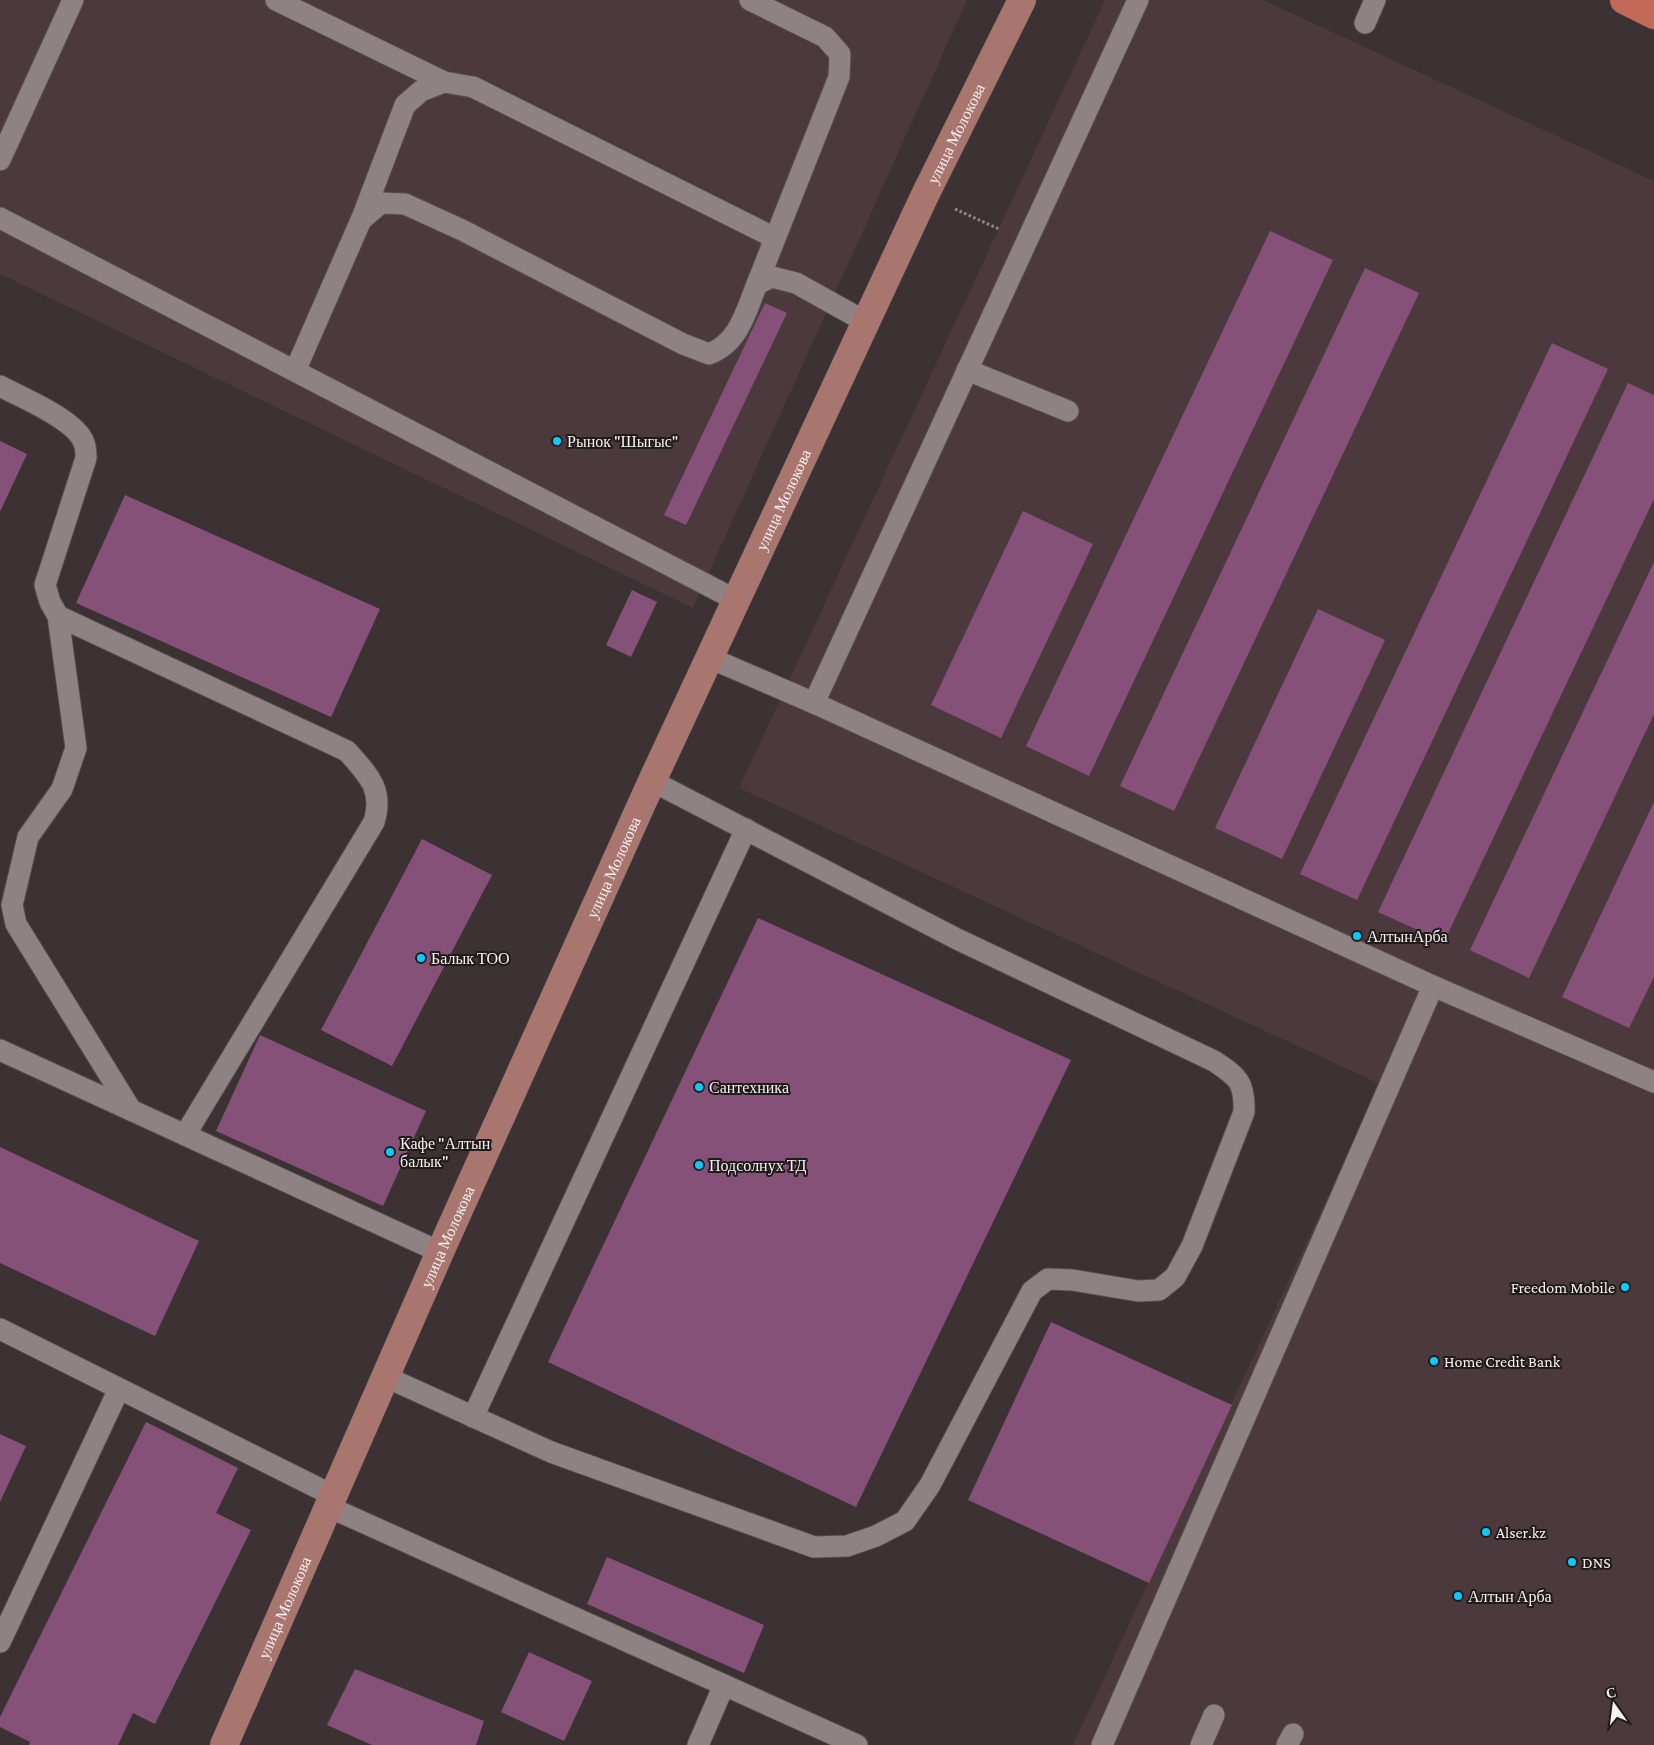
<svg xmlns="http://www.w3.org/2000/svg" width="1654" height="1745" font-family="'Crimson Pro',serif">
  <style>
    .built { fill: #4c393d }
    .building { fill: #855178 }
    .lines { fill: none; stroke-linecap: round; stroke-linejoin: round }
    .lane-casing { stroke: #564d4f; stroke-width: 23 }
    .secondary-casing { stroke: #564d4f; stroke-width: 29 }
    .primary-casing { stroke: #564d4f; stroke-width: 29 }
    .path { stroke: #948b8c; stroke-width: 3; stroke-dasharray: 2.5 2.5; stroke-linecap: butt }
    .lane { stroke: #8f8284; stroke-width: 21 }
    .secondary { stroke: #a8766e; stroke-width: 28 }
    .primary { stroke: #c26958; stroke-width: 28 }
    .poi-dot { fill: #0bcafa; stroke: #201a1b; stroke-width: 2 }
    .labels { text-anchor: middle; stroke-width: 4; stroke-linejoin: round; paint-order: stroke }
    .street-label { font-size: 16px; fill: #f8f1f2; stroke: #201a1b }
    .poi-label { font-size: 16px; fill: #f8f1f2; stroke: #201a1b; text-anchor: start }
  </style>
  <rect width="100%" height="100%" fill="#3c3133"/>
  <g class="built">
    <path d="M0 0H967L693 608 0 274Z"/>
    <path d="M1105 0H1263L1654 181V1745H1073L1380 1084 739 788Z"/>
  </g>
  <g class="building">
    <path d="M1270 231 1333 260 1089 776 1026 746Z"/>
    <path d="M1365 268 1419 293 1174 811 1120 786Z"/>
    <path d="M765 303 787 313 686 525 664 515Z"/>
    <path d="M1552 343 1608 369 1357 900 1300 874Z"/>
    <path d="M1628 383 1654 395V499L1444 942 1378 912Z"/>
    <path d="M0 441 27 454 0 512Z"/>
    <path d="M125 495 380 609 331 717 76 603Z"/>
    <path d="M1023 511 1093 544 1001 738 931 705Z"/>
    <path d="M1654 562V714L1529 978 1470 950Z"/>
    <path d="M632 590 657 602 631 657 606 645Z"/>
    <path d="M1318 609 1385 640 1282 859 1215 828Z"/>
    <path d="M1654 802V977L1629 1028 1562 997Z"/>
    <path d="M422 839 492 875 392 1066 321 1030Z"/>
    <path d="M758 918 1071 1060 856 1507 548 1362Z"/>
    <path d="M260 1035 426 1111 383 1206 216 1131Z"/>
    <path d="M0 1147 199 1241 155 1336 0 1263Z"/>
    <path d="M1051 1322 1232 1405 1149 1583 968 1500Z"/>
    <path d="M146 1422 238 1468 216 1513 251 1530 155 1724 133 1713 118 1745H29L30 1742 0 1727V1717Z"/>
    <path d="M0 1434 26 1446 0 1502Z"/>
    <path d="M607 1557 764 1625 744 1673 587 1604Z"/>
    <path d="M529 1652 592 1681 564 1741 501 1712Z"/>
    <path d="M355 1669 484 1721 476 1745H372L327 1725Z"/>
  </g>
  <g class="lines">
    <g class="lane-casing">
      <g id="lane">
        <path d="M276 0 444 82"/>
        <path d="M750 0 825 37 840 54 839 77 757 284"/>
        <path d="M1138 0 814 703 1433 986 1654 1082"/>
        <path d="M1365 23 1375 0"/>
        <path d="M0 160 73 0"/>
        <path d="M0 218 736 600"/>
        <path d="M362 218 405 105 421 91 444 82 473 87 775 238"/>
        <path d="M967 370 1068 411"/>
        <path d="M295 371 361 220 381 203 405 204 462 230 683 344 709 354C739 343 746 311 757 284L772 277 796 283 866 322"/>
        <path d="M0 386C21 397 63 415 78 433 85 441 86 448 86 458L45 585 50 602 58 616 347 751C368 775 384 789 374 822L185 1135"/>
        <path d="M58 616 76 748 62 789 28 837 12 905 16 924 131 1110"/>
        <path d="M710 658 814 703"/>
        <path d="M0 1050 440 1252"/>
        <path d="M0 1329 334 1496"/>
        <path d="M386 1377 551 1452 814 1547 847 1546 876 1536 905 1521 930 1485 1032 1291 1048 1279 1072 1280 1138 1291 1159 1290 1175 1277 1192 1246 1244 1112C1245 1082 1238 1077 1214 1061L957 939 652 781"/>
        <path d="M473 1417 746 829"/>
        <path d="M329 1507 857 1745"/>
        <path d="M0 1642 119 1389"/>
        <path d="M698 1745 724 1685"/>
        <path d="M1102 1745 1433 986"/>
        <path d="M1201 1745 1214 1715"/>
        <path d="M1287 1745 1293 1734"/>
      </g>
    </g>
    <g class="secondary-casing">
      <g id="secondary">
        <path id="s1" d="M224 1745 440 1252 652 781 925 195 1022 0"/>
      </g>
    </g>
    <g class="primary-casing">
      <path id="primary" d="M1624 0 1654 15"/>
    </g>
    <path class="path" d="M955 209 999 229"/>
    <use href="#lane" class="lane"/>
    <use href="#secondary" class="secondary"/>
    <use href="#primary" class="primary"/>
  </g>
  <g class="poi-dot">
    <circle cx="557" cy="441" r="5"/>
    <circle cx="1357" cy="936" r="5"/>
    <circle cx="421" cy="958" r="5"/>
    <circle cx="699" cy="1087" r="5"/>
    <circle cx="390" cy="1152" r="5"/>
    <circle cx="699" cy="1165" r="5"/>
    <circle cx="1625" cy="1287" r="5"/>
    <circle cx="1434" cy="1361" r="5"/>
    <circle cx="1486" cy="1532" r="5"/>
    <circle cx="1572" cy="1562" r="5"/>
    <circle cx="1458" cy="1596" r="5"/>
  </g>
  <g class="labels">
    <g class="street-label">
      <text dy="6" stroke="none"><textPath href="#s1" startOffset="1770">улица Молокова</textPath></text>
      <text dy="6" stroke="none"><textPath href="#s1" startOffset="1365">улица Молокова</textPath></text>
      <text dy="6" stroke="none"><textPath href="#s1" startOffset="960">улица Молокова</textPath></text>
      <text dy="6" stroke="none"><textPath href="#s1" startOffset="555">улица Молокова</textPath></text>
      <text dy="6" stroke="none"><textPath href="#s1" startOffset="150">улица Молокова</textPath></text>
    </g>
    <g class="poi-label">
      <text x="567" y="447">Рынок "Шыгыс"</text>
      <text x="1367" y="942">АлтынАрба</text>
      <text x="431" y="964">Балык ТОО</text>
      <text x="709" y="1093">Сантехника</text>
      <text x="400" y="1149">Кафе "Алтын<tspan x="400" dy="18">балык"</tspan></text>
      <text x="709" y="1171">Подсолнух ТД</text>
      <text x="1615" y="1293" text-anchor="end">Freedom Mobile</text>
      <text x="1444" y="1367">Home Credit Bank</text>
      <text x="1496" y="1538">Alser.kz</text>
      <text x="1582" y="1568">DNS</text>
      <text x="1468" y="1602">Алтын Арба</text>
    </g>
  </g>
  <g transform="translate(1614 1705) rotate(346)" stroke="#201a1b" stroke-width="4" paint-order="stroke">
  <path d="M0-4L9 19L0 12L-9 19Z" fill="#f8f1f2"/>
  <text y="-8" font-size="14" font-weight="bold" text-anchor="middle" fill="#f8f1f2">С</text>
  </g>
</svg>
